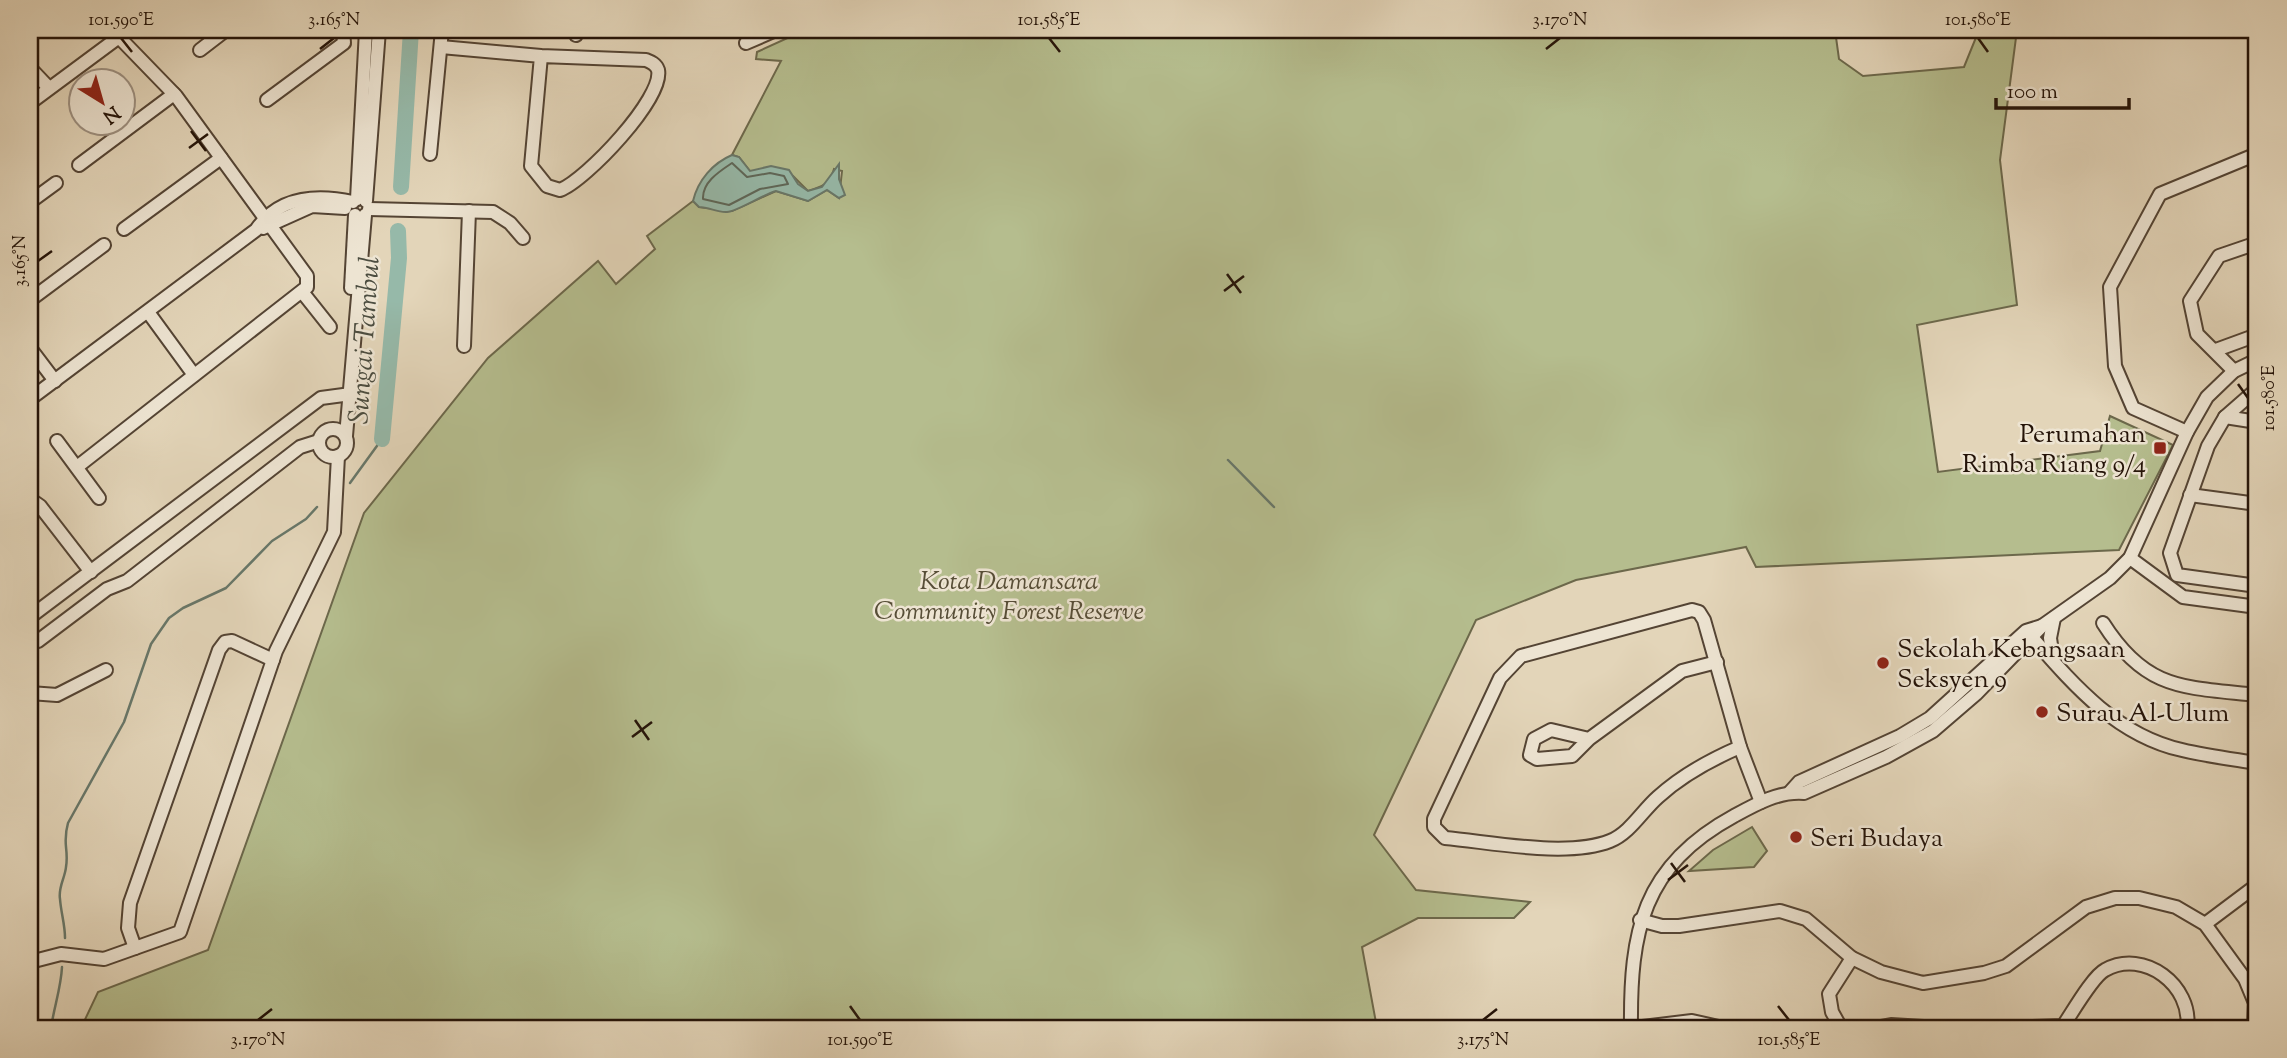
<svg xmlns="http://www.w3.org/2000/svg" width="2287" height="1058" font-family="'Sorts Mill Goudy',serif">
  <style>
    .green { fill: #b5bd8e; stroke: #6c684b; stroke-width: 2 }
    .water { fill: #96b9a9; stroke: #687769; stroke-width: 2 }
    .lines { fill: none; stroke-linecap: round; stroke-linejoin: round }
    .shore { stroke: #5d6658; stroke-width: 2 }
    .stream { stroke: #687769; stroke-width: 2.5 }
    .river { stroke: #96b9a9; stroke-width: 16 }
    .minor-casing { stroke: #544434; stroke-width: 16 }
    .minor { stroke: #ede4d2; stroke-width: 12 }
    .ticks { fill: none; stroke: #241308; stroke-width: 2.5 }
    .poi-dot { fill: #8f2418; stroke: #ede4d2; stroke-width: 2.5 }
    .labels { text-anchor: middle; stroke-width: 5; stroke-linejoin: round; paint-order: stroke }
    .poi-label { font-size: 26px; fill: #241308; stroke: #ede4d2; text-anchor: start }
    .park-label { font-size: 26px; font-style: italic; fill: #574e37; stroke: #ede4d2 }
    .water-label { font-size: 28px; font-style: italic; fill: #4c4d40; stroke: #ede4d2 }
    .neatline { fill: none; stroke: #241308; stroke-width: 2.5 }
    .ticks-label { font-size: 18px; text-anchor: middle; fill: #241308 }
  </style>
  <rect width="100%" height="100%" fill="#e3d5b9"/>
  <filter id="stains"><feTurbulence type="fractalNoise" baseFrequency=".00286" numOctaves="4"/><feColorMatrix values="0 0 0 0 .2 0 0 0 0 .09 0 0 0 0 .02 0 0 0 .5 -.17"/></filter>
  <radialGradient id="worn" r=".72"><stop offset=".6" stop-color="#630" stop-opacity="0"/><stop offset="1" stop-color="#630" stop-opacity=".3"/></radialGradient>
  <g class="green">
    <path d="M805 30H1835L1839 59 1863 76 1964 67 1979 30H2017L2000 160 2017 305 1917 325 1938 472 2100 451 2110 416 2173 445 2119 550 1756 567 1746 547 1576 580 1476 620 1374 835 1416 890 1530 902 1514 918H1418L1362 947 1377 1028H81L98 992 208 950 364 513 488 358 598 261 616 284 655 249 647 236 693 201 699 207 732 211 776 191 808 201 827 190 839 198 842 171 834 169C830 184 822 187 808 191L793 176 750 171 739 157 732 155 781 61 756 59 757 52Z"/>
    <path d="M1752 827 1767 851 1754 867 1689 871 1713 850Z"/>
  </g>
  <path class="water" d="M732 155 739 157 750 171 771 166 789 170 798 184 808 191 822 187 839 164V179L845 195 839 198 827 190 808 201 776 191C762 195 738 211 727 212 718 213 709 207 699 207L693 201C698 180 713 163 732 155Z"/>
  <g class="lines">
    <path class="shore" d="M732 163 747 177 770 173 784 176 788 184 760 189 729 205 703 199C702 182 720 171 732 163Z"/>
    <g class="stream">
      <path d="M1228 460 1274 507"/>
      <path d="M350 483 382 439"/>
      <path d="M65 938C65 924 61 913 60 899 58 887 65 878 66 867 69 849 62 844 68 823L124 722 151 644 169 618 183 608 226 588 272 541 306 519 317 507"/>
      <path d="M51 1028C54 1007 61 988 62 967"/>
    </g>
    <g class="river">
      <path d="M401 187 411 30"/>
      <path d="M382 439 399 258 398 231"/>
    </g>
    <g class="minor-casing">
      <g id="minor">
        <path d="M574 30 576 35"/>
        <path d="M746 43 776 30"/>
        <path d="M441 47 541 56 646 60C651 62 656 64 658 70 664 98 586 180 560 190L547 186 531 166 541 56"/>
        <path d="M200 50 226 30"/>
        <path d="M30 68 49 88"/>
        <path d="M267 100 344 43 343 30"/>
        <path d="M30 103 119 37"/>
        <path d="M430 154 442 30"/>
        <path d="M79 165 174 94"/>
        <path d="M357 199 366 30"/>
        <path d="M366 201 379 30"/>
        <path d="M30 202 56 183"/>
        <path d="M369 209 493 212 510 223 523 238"/>
        <path d="M263 228 312 206 345 208"/>
        <path d="M124 229 221 158"/>
        <path d="M351 288 355 215"/>
        <path d="M303 293 330 327"/>
        <path d="M30 300 104 245"/>
        <path d="M148 312 194 375"/>
        <path d="M464 346 469 211"/>
        <path d="M30 348 55 381"/>
        <path d="M2216 350 2257 335"/>
        <path d="M2234 371 2197 334 2190 301 2219 256 2257 243"/>
        <path d="M2257 389 2225 417 2208 446 2170 553 2177 575 2257 586"/>
        <path d="M30 399 256 230C279 196 316 194 353 202"/>
        <path d="M2225 417 2257 422"/>
        <circle cx="333" cy="443" r="14"/>
        <path d="M2187 432 2133 408 2115 366 2110 287 2160 194 2257 154"/>
        <path d="M346 436 365 215"/>
        <path d="M57 441 99 498"/>
        <path d="M77 467 307 287V276L176 96 112 30"/>
        <path d="M2190 495 2257 504"/>
        <path d="M30 499 40 506 91 572"/>
        <path d="M2130 558 2183 597 2257 607"/>
        <path d="M1692 610 1699 612 1704 620 1740 747C1712 759 1680 777 1658 797 1642 811 1630 833 1610 841 1567 858 1491 842 1445 838L1434 827V819L1500 678 1521 656Z"/>
        <path d="M30 617 321 398 351 394"/>
        <path d="M2103 623C2146 691 2184 687 2257 695"/>
        <path d="M2029 634C2072 683 2115 735 2182 750 2207 756 2232 759 2257 763"/>
        <path d="M30 643 38 641 107 589 127 581 300 447 319 441"/>
        <path d="M2053 659 2050 638 2054 618"/>
        <path d="M30 693 57 695 106 670"/>
        <path d="M1589 739 1551 730 1534 739 1530 755 1537 759 1572 756 1589 739 1682 671 1717 662"/>
        <path d="M1740 747 1761 802"/>
        <path d="M1790 792 1799 782 1900 736 1930 718 2026 631 2042 626"/>
        <path d="M1640 920 1662 926H1679L1780 911 1806 919 1852 958 1881 972 1923 983 1984 973 2006 966 2086 907 2115 898H2139L2176 907 2205 924 2245 979 2255 1003 2254 1028"/>
        <path d="M2205 924 2257 885"/>
        <path d="M135 948 128 928 130 903 219 650 225 642 232 641 273 660"/>
        <path d="M30 962 61 954 104 959 180 932 276 651 334 532 338 456"/>
        <path d="M1631 1028C1630 932 1642 866 1734 816 1756 804 1779 791 1804 793L1886 757 1933 731 1976 694 2042 626 2110 578 2130 558 2187 432 2207 397 2234 371 2257 360"/>
        <path d="M1634 1028 1692 1021 1723 1028"/>
        <path d="M1841 1028 1832 1012 1829 994 1852 958"/>
        <path d="M1875 1028 1891 1025 1940 1028"/>
        <path d="M2007 1028 2063 1026C2072 1013 2093 976 2105 970 2144 948 2193 986 2187 1028"/>
      </g>
    </g>
    <use href="#minor" class="minor"/>
  </g>
  <path class="ticks" d="M121 38 132 52M1049 38 1060 52M1978 38 1988 52M320 49 334 38M1546 49 1560 38M191 131 206 151M189 148 208 134M38 261 52 251M1227 274 1241 293M1224 291 1244 276M2238 384 2248 398M635 720 649 740M632 737 652 722M1671 863 1685 882M1668 880 1688 865M850 1006 860 1020M1778 1006 1789 1020M258 1020 272 1009M1483 1020 1497 1009"/>
  <g class="poi-dot">
    <rect x="2153" y="441" width="14" height="14" rx="3.5"/>
    <circle cx="1883" cy="663" r="7"/>
    <circle cx="2042" cy="712" r="7"/>
    <circle cx="1796" cy="837" r="7"/>
  </g>
  <g class="labels">
    <g class="poi-label">
      <text x="2146" y="442" text-anchor="end">Perumahan<tspan x="2146" dy="30">Rimba Riang 9/4</tspan></text>
      <text x="1897" y="657">Sekolah Kebangsaan<tspan x="1897" dy="30">Seksyen 9</tspan></text>
      <text x="2056" y="721">Surau Al-Ulum</text>
      <text x="1810" y="846">Seri Budaya</text>
    </g>
    <g class="park-label">
      <text x="1009" y="589">Kota Damansara<tspan x="1009" dy="30">Community Forest Reserve</tspan></text>
    </g>
    <g class="water-label">
      <text transform="translate(363 340) rotate(-86)" y="10">Sungai Tambul</text>
    </g>
  </g>
  <rect width="2287" height="1058" fill="none" stroke="#e3d5b9" stroke-width="77"/>
  <g transform="translate(102 102) rotate(143)"><circle r="33" fill="#ede4d2" stroke="#9d9081" stroke-width="2"/>
  <path d="M0-5L12 26L0 18L-12 26Z" fill="#8f2418"/>
  <text y="-10" font-size="19" font-weight="bold" text-anchor="middle" fill="#241308">N</text>
  </g>
  <path d="M1996 98v10h133v-10" fill="none" stroke="#241308" stroke-width="3.5"/>
  <text x="2007" y="98" font-size="21" fill="#241308" stroke="#ede4d2" stroke-width="5" paint-order="stroke">100 m</text>
  <rect x="38" y="38" width="2210" height="982" class="neatline"/>
  <g class="ticks-label">
    <text x="121" y="25">101.590°E</text>
    <text x="334" y="25">3.165°N</text>
    <text x="1049" y="25">101.585°E</text>
    <text x="1560" y="25">3.170°N</text>
    <text x="1978" y="25">101.580°E</text>
    <text transform="translate(19 261) rotate(-90)" y="6">3.165°N</text>
    <text transform="translate(2268 398) rotate(-90)" y="6">101.580°E</text>
    <text x="258" y="1045">3.170°N</text>
    <text x="860" y="1045">101.590°E</text>
    <text x="1483" y="1045">3.175°N</text>
    <text x="1789" y="1045">101.585°E</text>
  </g>
  <rect width="100%" height="100%" filter="url(#stains)"/>
  <rect width="100%" height="100%" fill="url(#worn)"/>
</svg>
